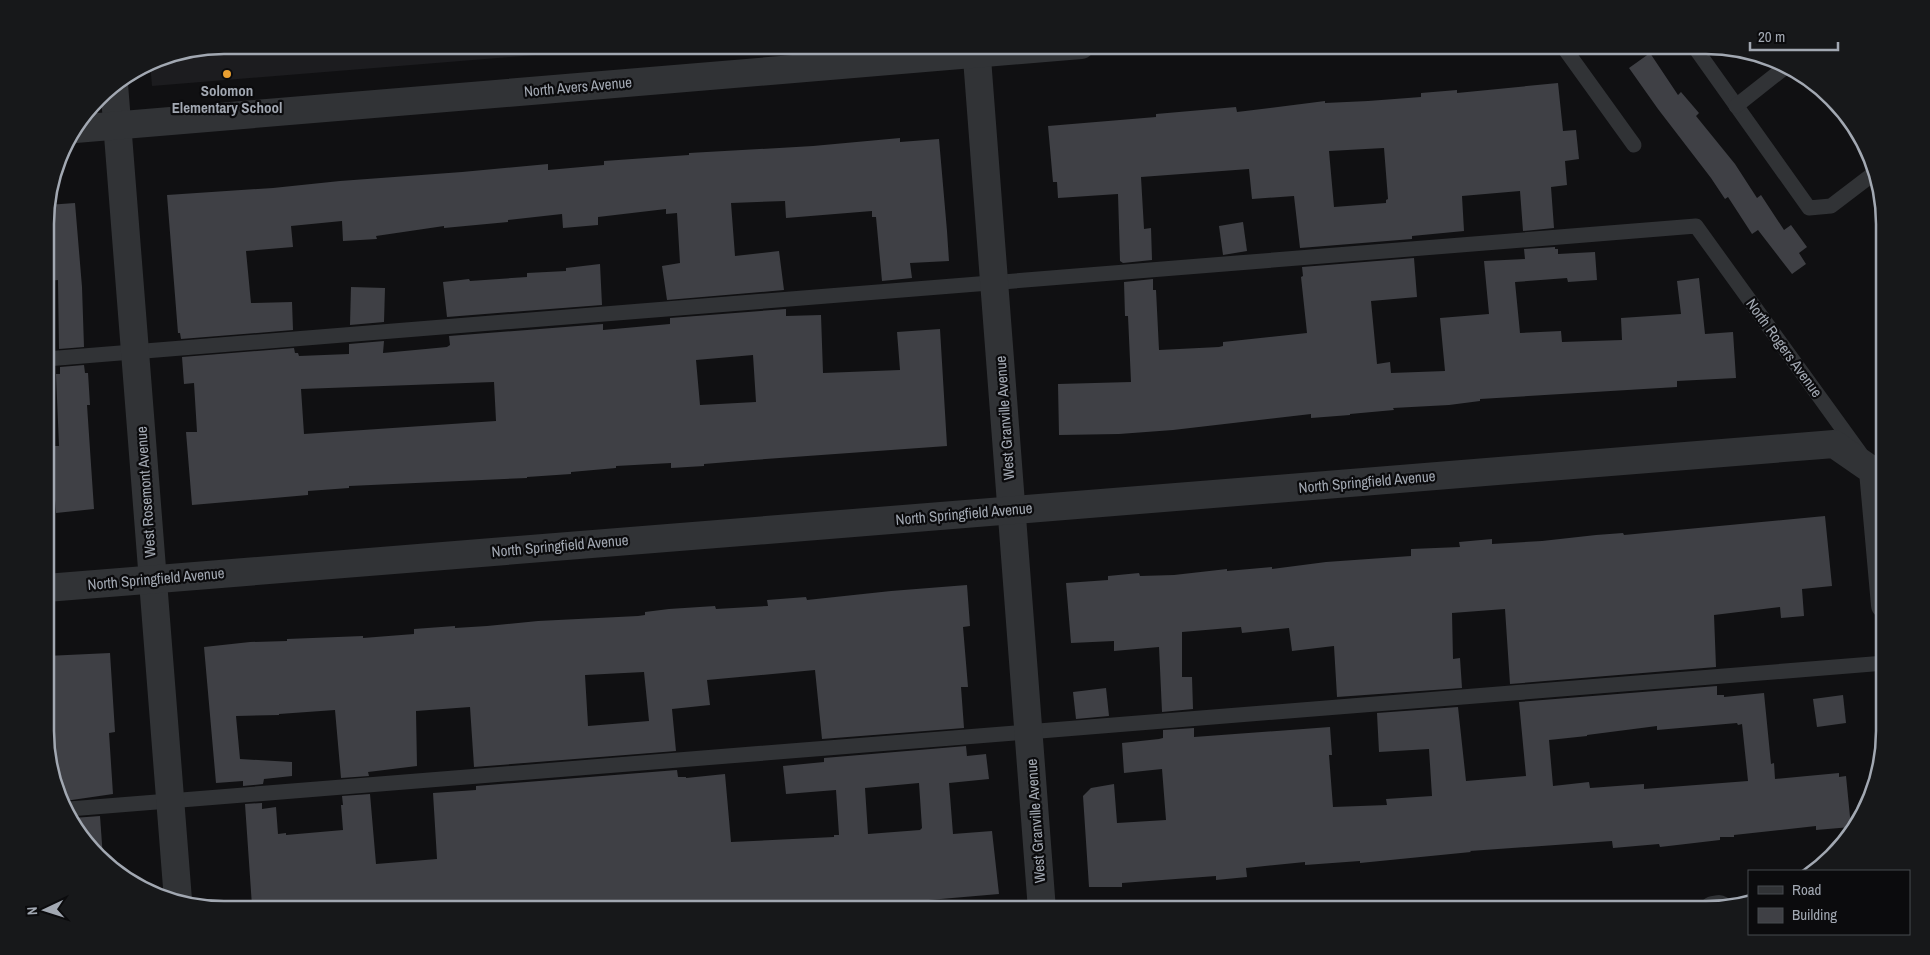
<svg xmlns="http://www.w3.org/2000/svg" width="1930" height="955" font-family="'Archivo Narrow',sans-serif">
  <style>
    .built { fill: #1c1c1f }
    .building { fill: #3f4045; fill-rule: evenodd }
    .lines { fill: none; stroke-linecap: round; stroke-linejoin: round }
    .lane { stroke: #313336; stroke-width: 15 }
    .street { stroke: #313336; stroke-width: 28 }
    .poi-dot { fill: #e99f31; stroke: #0b0b0d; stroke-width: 2 }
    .labels { text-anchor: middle; stroke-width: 4.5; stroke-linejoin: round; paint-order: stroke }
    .street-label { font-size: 15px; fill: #a2a8b2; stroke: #0b0b0d }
    .poi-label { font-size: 15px; font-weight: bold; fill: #a2a8b2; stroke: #0b0b0d }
    .rim { fill: none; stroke: #a2a8b2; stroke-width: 2.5 }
  </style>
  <rect width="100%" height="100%" fill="#101012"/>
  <path class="built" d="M223 45H659L152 86 150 62 155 58Z"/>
  <g class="building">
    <path d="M1650 53 1678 95 1681 92 1699 113 1696 116 1735 164 1757 198 1761 195 1784 230 1791 225 1807 247 1799 253 1806 264 1792 274 1758 230 1752 234 1728 197 1725 199 1711 178 1658 109 1629 68Z"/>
    <path d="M1558 83 1563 131 1576 130 1579 159 1565 161 1567 185 1551 187 1554 228 1523 231 1520 191 1462 196 1464 231 1412 236V239L1300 248 1294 196 1252 199 1249 169 1141 177 1144 229 1151 228 1152 260 1123 263 1120 261 1118 194 1058 198 1057 182H1053L1048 126 1156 117V114L1236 107 1237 112 1325 101V103L1368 101 1421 97V93L1457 90V93ZM1384 148 1388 199 1386 200V203L1334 207 1329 151Z"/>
    <path d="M900 138V142L939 139 947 231 949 261 910 263 912 278 882 281 876 217H872V211L786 218 785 201 731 203 735 256 779 251 784 290 667 300 662 266 680 263 677 213 666 214V209L598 217V225L563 228 562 214 508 220V222L444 228V226L376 236 377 239 343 241 342 221 291 226 293 247 246 251 251 303 292 302 293 330 181 339 180 333H178L167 195 273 188 340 181 462 172 548 164V170L604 165V161L689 155V153L813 146Z"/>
    <path d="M75 203 82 287 84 347 59 349 58 280 46 281 45 211 47 205Z"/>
    <path d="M1243 222 1247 251 1223 255 1219 226Z"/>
    <path d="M1555 247V249H1558V254L1595 252 1597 280 1568 282 1567 278 1515 282 1520 333 1561 331 1562 342 1622 340 1621 318 1681 314 1677 281 1699 278 1705 334 1733 332 1736 378 1677 381V387L1480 399V401L1449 405 1393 408 1394 410 1350 414V415L1311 418V414L1173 430 1119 434 1059 435 1058 384 1131 382 1128 316H1125L1124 282 1153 279V290H1156L1159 350 1219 347 1223 346V342L1307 333 1301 277 1303 276 1302 267 1414 258 1417 297 1371 301 1377 364 1390 362 1391 373 1445 371 1440 318 1489 314 1484 261 1525 259 1524 249Z"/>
    <path d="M600 264 602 305 447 317 443 282 469 279 470 281 527 277V273L566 271V268Z"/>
    <path d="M351 287 385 288 384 322 350 325Z"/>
    <path d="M786 309V316L821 315 823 373 900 370 897 332 940 329 947 446 753 460 704 464V466L671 468V463L616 466V468L571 472V474L527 477V478L349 486V488L308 491V495L192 505 186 432H197L194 383 184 384 182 357 294 348 295 353H298L299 356 349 354V344L384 341 383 353 447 347 450 345 449 336 603 324V330L670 324V318ZM753 355 756 402 700 405 696 360ZM494 382 496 421 304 434 301 389Z"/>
    <path d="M84 365 85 373H88L90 405H87L94 509 56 513 51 446H59L56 374H60V367Z"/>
    <path d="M1825 516 1832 586 1802 589 1804 616 1781 618 1780 607 1714 615 1716 667 1510 684 1505 609 1452 613 1453 659 1460 658 1462 688 1337 697 1334 646 1292 651 1289 628 1242 633 1241 627 1182 632V677H1192L1193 709 1162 712 1159 647 1114 651V641L1071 643 1066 583 1108 580V576L1139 573 1140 576 1174 575 1227 569V571L1272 567V569L1326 562 1411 556V549L1460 547 1459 542 1492 539V544L1542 541 1596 535 1623 533 1624 535Z"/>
    <path d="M967 585 970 626 963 627 968 687H961L964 728 822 739 815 670 707 680 710 705 672 709 676 751 474 767 470 707 416 711 417 766 368 772 369 776 341 778 335 710 279 714V715L236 716 240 759 292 762V776L264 779 263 784 243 786V781L216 783 204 647 250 642 287 641V639L363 636V638L414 634V629L455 626V628L487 626 538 621 638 616 645 615V612L669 609 715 606 716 609 768 606 767 600 806 597 807 600 891 591ZM644 672 649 721 588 726 585 675Z"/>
    <path d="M110 653 115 732 109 733 113 794 65 801 47 755 46 656Z"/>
    <path d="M1717 686V695H1724V697L1764 693 1771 764 1774 763 1775 779 1839 773V777L1846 776 1851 827 1816 830V826L1734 835V837H1720V840L1660 847 1659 844 1613 848 1612 841 1470 851 1471 852 1360 863V861L1305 865V862L1246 868 1247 877 1216 880V876L1122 883V887H1089L1083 796 1091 788 1114 784 1117 823 1166 820 1162 769 1124 773 1122 743 1159 739 1163 738V730L1194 728V737L1330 727 1332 755H1329L1333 807 1387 805 1386 799 1432 796 1429 749 1379 752 1377 713 1458 707 1466 781 1526 776 1519 702ZM1737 723 1738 725 1742 724 1748 781 1644 789V784L1590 788 1589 782 1553 786 1549 740 1587 736V735L1657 726V730Z"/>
    <path d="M1106 688 1109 716 1076 719 1073 692Z"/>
    <path d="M1843 695 1846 723 1817 727 1813 699Z"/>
    <path d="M966 746 967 756 986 754 989 779 949 783 953 834 992 831 999 894 812 910H437L436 900 385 905V910H306V901L252 906 245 804 262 803V809L276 807 278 834 286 833V835L343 830 341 805H343L342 796 370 794 376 864 437 859 433 793 476 790V786L677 770 678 777H686V778L725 774 731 842 834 837V835H839L836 790 786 794 783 766 824 762V758ZM919 783 922 828 920 830 868 834 865 788Z"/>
    <path d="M100 816 103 858 82 840 73 818Z"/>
  </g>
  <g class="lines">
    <g class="lane">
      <path d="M1562 45 1634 145"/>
      <path d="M1693 45 1809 208 1831 206 1873 174"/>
      <path d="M1736 106 1788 65"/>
      <path d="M46 359 1696 226 1860 453"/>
      <path d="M69 809 1885 663"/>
    </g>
    <g class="street">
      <path d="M976 45 1042 910"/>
      <path d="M114 84 178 900"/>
      <path d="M75 129 1081 45"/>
      <path d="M46 588 1834 444 1873 471 1885 605"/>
      <path d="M1713 910 1719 909"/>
    </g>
  </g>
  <circle class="poi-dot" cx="227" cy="74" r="5"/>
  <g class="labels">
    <g class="street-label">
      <text transform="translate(578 87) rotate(-5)" y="5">North Avers Avenue</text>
      <text transform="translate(1784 348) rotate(54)" y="5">North Rogers Avenue</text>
      <text transform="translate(1005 418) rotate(-94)" y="5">West Granville Avenue</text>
      <text transform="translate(1367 482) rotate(-5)" y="5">North Springfield Avenue</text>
      <text transform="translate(146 492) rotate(-94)" y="5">West Rosemont Avenue</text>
      <text transform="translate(964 514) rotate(-5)" y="5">North Springfield Avenue</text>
      <text transform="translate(560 546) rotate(-5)" y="5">North Springfield Avenue</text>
      <text transform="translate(156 579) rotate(-5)" y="5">North Springfield Avenue</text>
      <text transform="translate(1036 821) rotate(-94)" y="5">West Granville Avenue</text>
    </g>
    <g class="poi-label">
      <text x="227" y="96">Solomon<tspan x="227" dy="17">Elementary School</tspan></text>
    </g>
  </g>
  <path d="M0 0H1930V955H0ZM224 54H1706A170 170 0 0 1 1876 224V731A170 170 0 0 1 1706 901H224A170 170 0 0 1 54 731V224A170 170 0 0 1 224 54Z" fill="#17181a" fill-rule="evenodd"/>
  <path class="rim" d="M224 54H1706A170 170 0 0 1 1876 224V731A170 170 0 0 1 1706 901H224A170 170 0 0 1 54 731V224A170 170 0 0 1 224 54Z"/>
  <rect x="1748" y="870" width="162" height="65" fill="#0b0b0d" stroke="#474a4f"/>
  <rect x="1758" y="886" width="25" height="8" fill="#313336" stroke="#474a4f"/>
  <text x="1792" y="895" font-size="15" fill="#a2a8b2">Road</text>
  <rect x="1758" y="908" width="25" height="15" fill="#3f4045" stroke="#474a4f"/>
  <text x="1792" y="920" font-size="15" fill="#a2a8b2">Building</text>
  <g transform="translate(45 910) rotate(266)" stroke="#0b0b0d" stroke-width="4" paint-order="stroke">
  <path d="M0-4L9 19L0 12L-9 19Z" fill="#a2a8b2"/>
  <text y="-8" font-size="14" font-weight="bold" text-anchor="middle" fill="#a2a8b2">N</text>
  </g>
  <path d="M1750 42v8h88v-8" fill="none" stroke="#a2a8b2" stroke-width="2.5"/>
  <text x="1758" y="42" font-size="15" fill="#a2a8b2" stroke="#0b0b0d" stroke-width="4" paint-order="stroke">20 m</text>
</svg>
